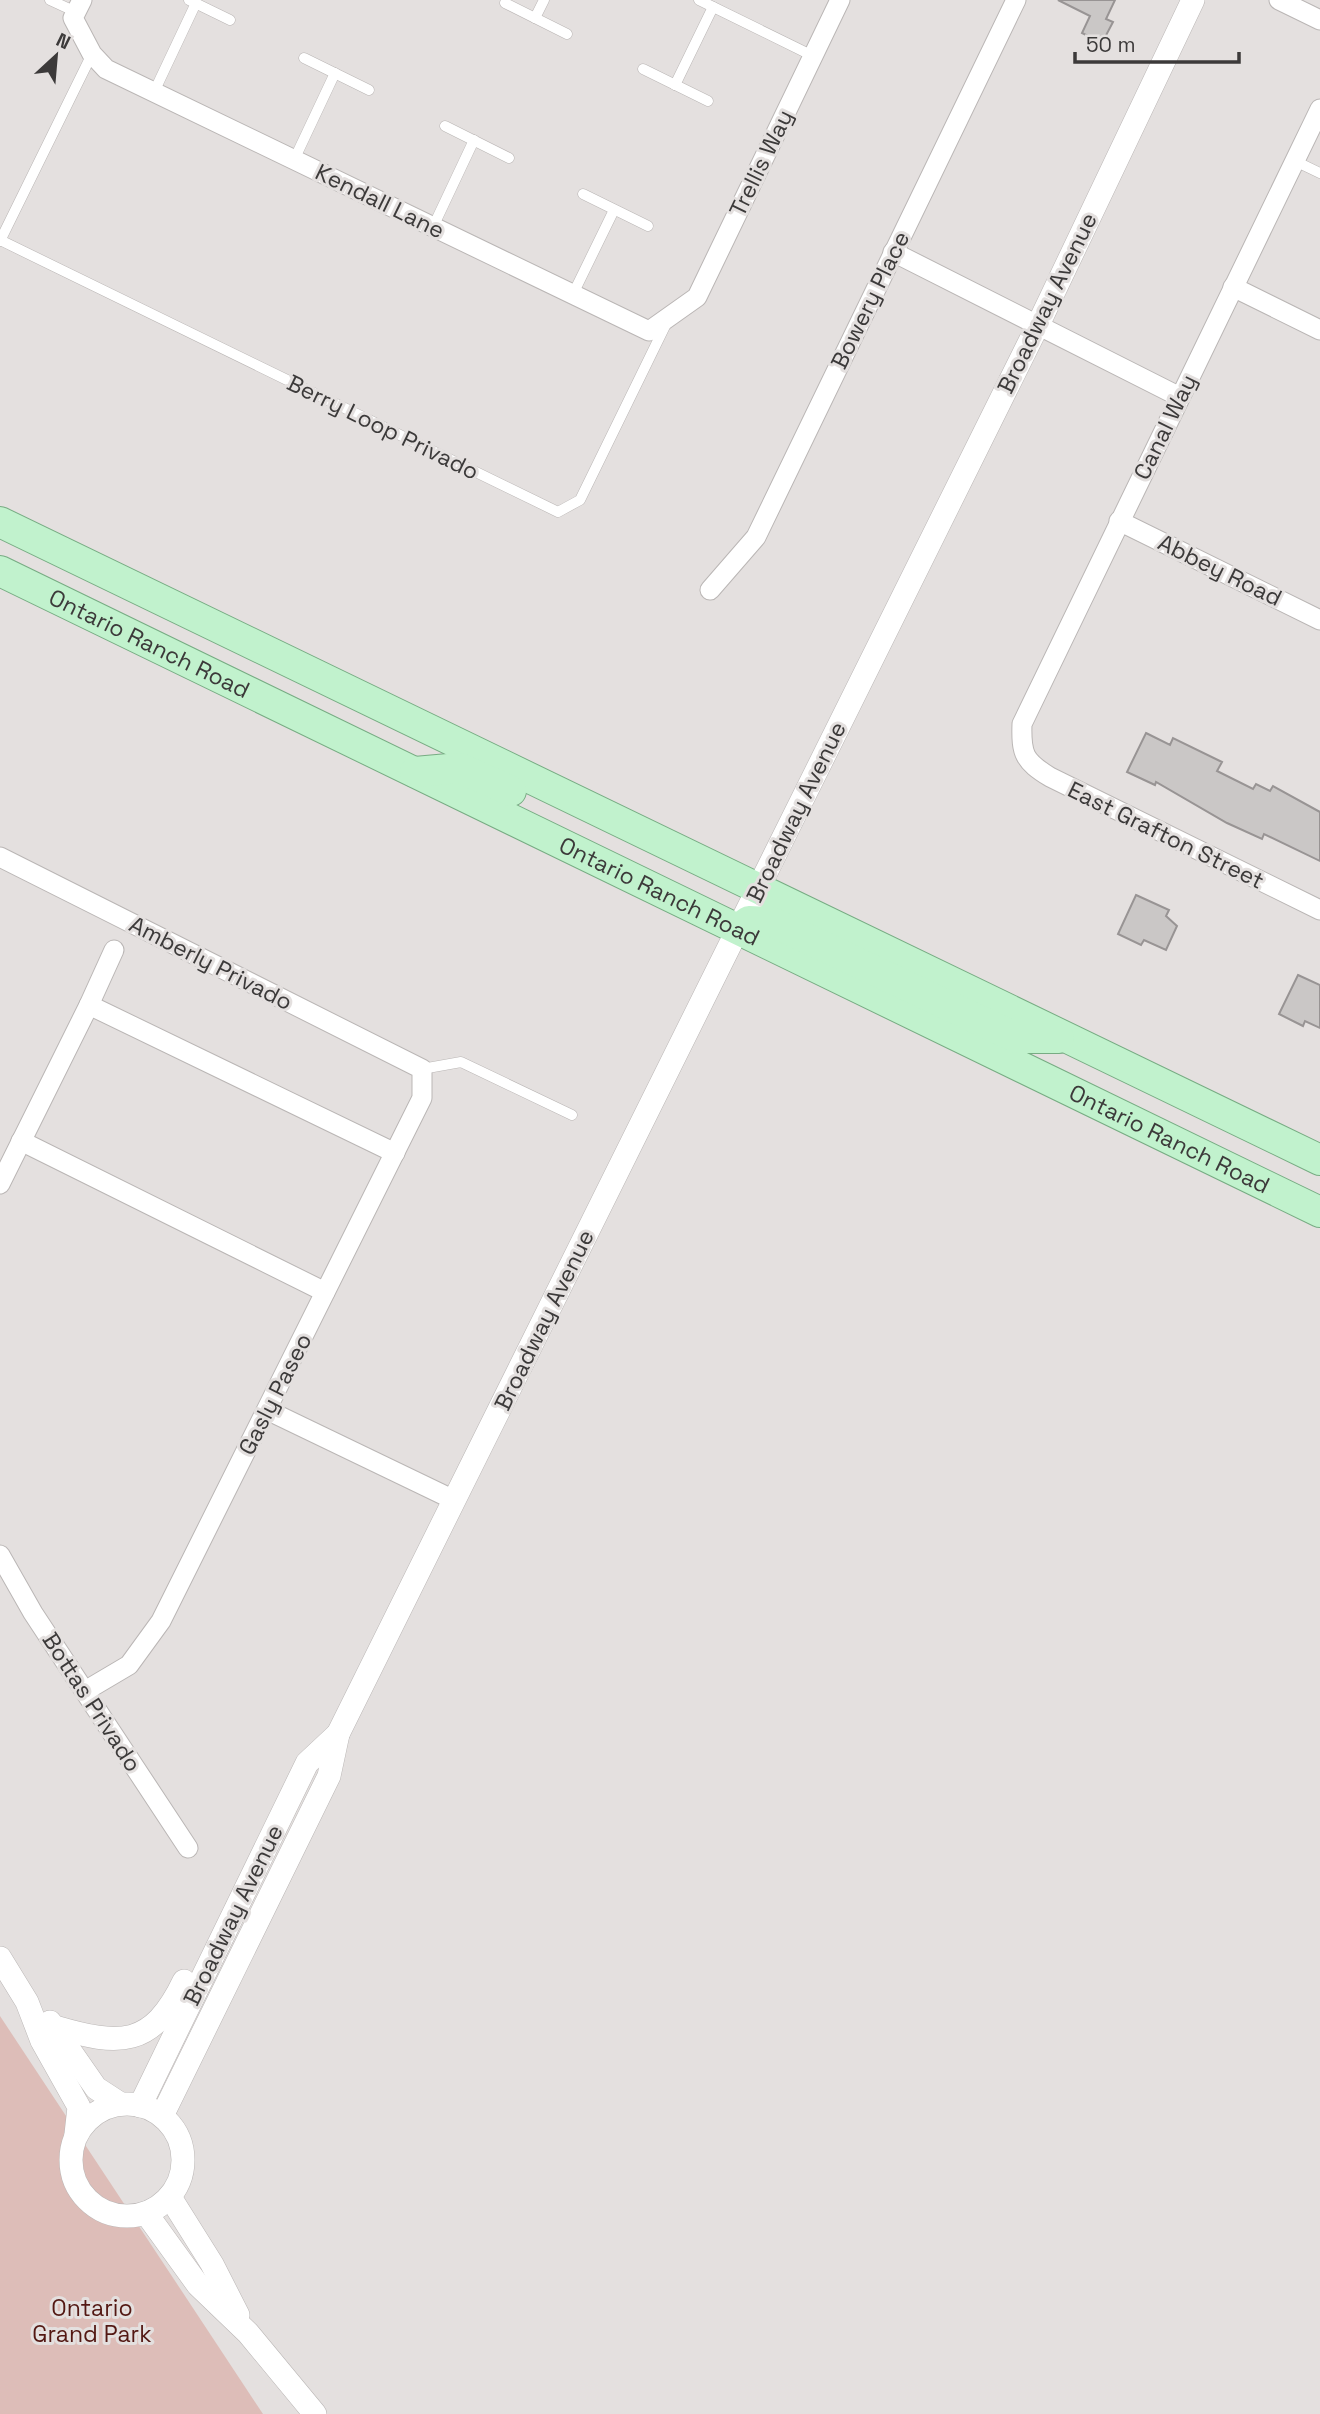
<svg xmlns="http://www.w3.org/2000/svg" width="1320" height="2414" font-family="'Space Grotesk',sans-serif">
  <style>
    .green { fill: #ddbdb8 }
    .building { fill: #cac7c6; stroke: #989494; stroke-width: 2 }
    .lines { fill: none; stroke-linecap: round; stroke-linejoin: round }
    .service-casing { stroke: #bab6b5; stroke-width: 11 }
    .minor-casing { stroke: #bab6b5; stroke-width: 21 }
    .tertiary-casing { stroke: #bab6b5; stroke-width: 24 }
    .primary-casing { stroke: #77ac83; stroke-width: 32 }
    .service { stroke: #fff; stroke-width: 10 }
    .minor { stroke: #fff; stroke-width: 19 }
    .tertiary { stroke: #fff; stroke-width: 23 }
    .primary { stroke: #c1f2cd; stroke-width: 30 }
    .labels { text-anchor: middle; stroke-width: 6; stroke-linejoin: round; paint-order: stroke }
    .street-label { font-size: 23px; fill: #3c3a3a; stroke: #e4e0df }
    .park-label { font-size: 23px; fill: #531813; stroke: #e4e0df }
  </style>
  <rect width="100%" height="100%" fill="#e4e0df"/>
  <path class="green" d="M0 2016 263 2414H0Z"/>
  <g class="building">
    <path d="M1058 0H1115L1106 19 1113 22 1102 43 1082 33 1090 16Z"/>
    <path d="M1146 733 1170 745 1173 738 1222 762 1217 771 1253 789 1256 784 1270 791 1273 786 1320 812V861L1264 834 1262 839 1227 823 1156 782 1155 785 1127 772Z"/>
    <path d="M1136 895 1169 910 1166 916 1177 926 1166 950 1144 940 1141 945 1118 934Z"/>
    <path d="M1298 975 1320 985V1028L1305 1021 1303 1026 1279 1014Z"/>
  </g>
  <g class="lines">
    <g class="service-casing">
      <g id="service">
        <path d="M50 0 76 12"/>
        <path d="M189 0 230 20"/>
        <path d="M699 0 813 56"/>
        <path d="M505 3 567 34"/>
        <path d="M535 18 544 0"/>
        <path d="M304 58 369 90"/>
        <path d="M643 69 708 101"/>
        <path d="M675 85 713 7"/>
        <path d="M154 92 196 3"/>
        <path d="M445 126 509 158"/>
        <path d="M294 160 335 73"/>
        <path d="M1295 161 1320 173"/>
        <path d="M583 194 648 226"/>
        <path d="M433 227 474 140"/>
        <path d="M0 240 558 512 580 500 667 322"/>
        <path d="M0 241 92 54"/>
        <path d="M573 294 614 210"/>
        <path d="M422 1069 461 1062 572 1115"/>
      </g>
    </g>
    <g class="minor-casing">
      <g id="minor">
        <path d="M82 0 73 18 92 54 106 69 649 331 697 297 840 0"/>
        <path d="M1279 0 1320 20"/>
        <path d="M1320 109 1022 724C1021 754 1024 761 1050 777L1320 910"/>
        <path d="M893 252 1180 397"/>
        <path d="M1233 287 1320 330"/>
        <path d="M1119 521 1320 620"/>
        <path d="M710 590 756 537 1016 0"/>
        <path d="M0 857 422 1069V1098L161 1621 129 1665 85 1691"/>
        <path d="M89 1005 114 950"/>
        <path d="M21 1141 325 1292"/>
        <path d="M0 1184 89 1005 395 1153"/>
        <path d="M267 1410 454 1500"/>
        <path d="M0 1555 33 1613 188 1848"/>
      </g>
    </g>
    <g class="tertiary-casing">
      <g id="tertiary">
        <path d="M0 1958 27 2002 42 2041 79 2107 76 2134"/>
        <path d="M50 2022 96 2088 119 2103"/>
        <path d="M55 2027C120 2046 152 2048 184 1981"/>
        <circle cx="127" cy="2160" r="56"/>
        <path d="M140 2106 307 1763 338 1734"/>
        <path d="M163 2114 329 1776 338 1734 1038 325 1193 0"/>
        <path d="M170 2197 212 2264 238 2315"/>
        <path d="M146 2213 198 2285 248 2333 315 2414"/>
      </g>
    </g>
    <g class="primary-casing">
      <g id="primary">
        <path d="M0 522 1320 1160"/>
        <path id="s1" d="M0 571 1320 1212"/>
        <path d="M415 772 460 768 511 791"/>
        <path d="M738 929 749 921 772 922 1017 1038H1059"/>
      </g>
    </g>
    <use href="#service" class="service"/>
    <use href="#minor" class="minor"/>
    <use href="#tertiary" class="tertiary"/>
    <use href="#primary" class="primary"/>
  </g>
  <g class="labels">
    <g class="street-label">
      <text transform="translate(761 163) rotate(-64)" y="8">Trellis Way</text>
      <text transform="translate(380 201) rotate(26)" y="8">Kendall Lane</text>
      <text transform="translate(870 300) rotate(-64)" y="8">Bowery Place</text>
      <text transform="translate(1047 303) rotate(-64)" y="8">Broadway Avenue</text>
      <text transform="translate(383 427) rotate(26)" y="8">Berry Loop Privado</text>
      <text transform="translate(1165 427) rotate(-64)" y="8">Canal Way</text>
      <text transform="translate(1220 570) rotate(26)" y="8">Abbey Road</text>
      <text dy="8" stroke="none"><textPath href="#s1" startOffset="166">Ontario Ranch Road</textPath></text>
      <text transform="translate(796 812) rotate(-64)" y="8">Broadway Avenue</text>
      <text transform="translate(1166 835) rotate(26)" y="8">East Grafton Street</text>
      <text dy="8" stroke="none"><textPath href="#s1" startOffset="733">Ontario Ranch Road</textPath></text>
      <text transform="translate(211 963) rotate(27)" y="8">Amberly Privado</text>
      <text dy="8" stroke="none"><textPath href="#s1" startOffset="1300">Ontario Ranch Road</textPath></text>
      <text transform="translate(544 1320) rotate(-64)" y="8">Broadway Avenue</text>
      <text transform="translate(275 1394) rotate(-63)" y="8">Gasly Paseo</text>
      <text transform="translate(92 1702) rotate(57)" y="8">Bottas Privado</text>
      <text transform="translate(233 1915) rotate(-64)" y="8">Broadway Avenue</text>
    </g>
    <g class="park-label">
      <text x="92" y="2316">Ontario<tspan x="92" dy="26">Grand Park</tspan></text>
    </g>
  </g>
  <g transform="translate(56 56) rotate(26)" stroke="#e4e0df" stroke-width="5" paint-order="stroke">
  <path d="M0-5L12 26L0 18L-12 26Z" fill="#3c3a3a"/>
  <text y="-10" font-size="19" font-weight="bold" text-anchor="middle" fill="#3c3a3a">N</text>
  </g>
  <path d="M1075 52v10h164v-10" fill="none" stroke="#3c3a3a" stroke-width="3.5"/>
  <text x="1086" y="52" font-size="21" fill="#3c3a3a" stroke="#e4e0df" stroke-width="5" paint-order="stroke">50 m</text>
</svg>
